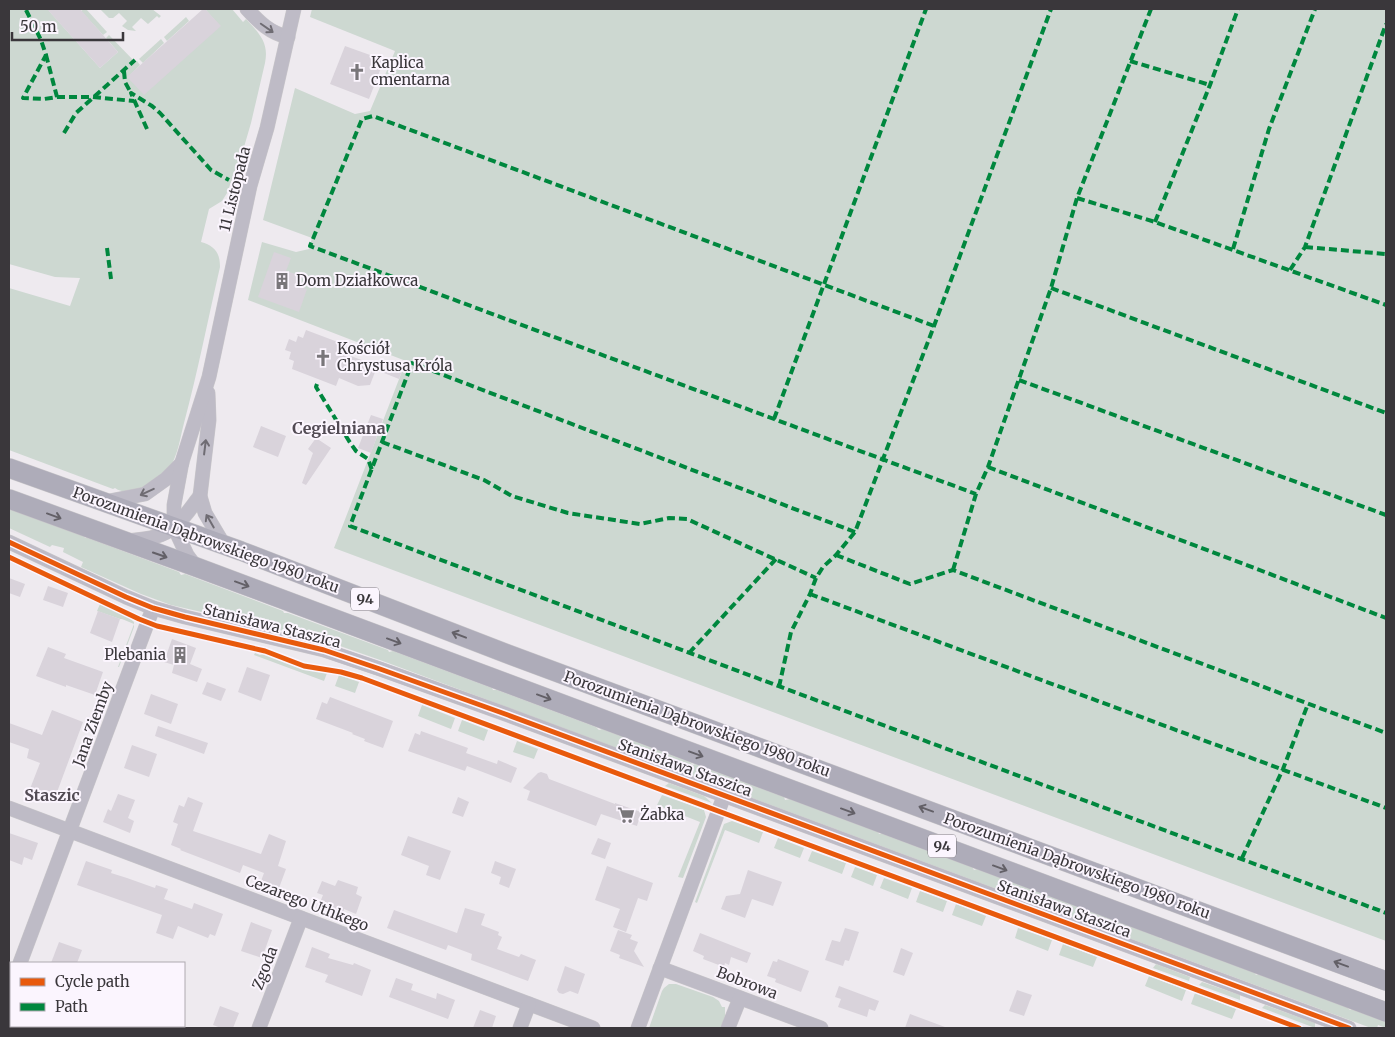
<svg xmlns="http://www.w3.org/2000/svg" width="1395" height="1037" font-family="Merriweather,serif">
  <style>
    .green { fill: #cdd8d1 }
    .building { fill: #d9d3db }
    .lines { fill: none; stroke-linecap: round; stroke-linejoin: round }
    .minor-casing { stroke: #c9c7ca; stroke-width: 15 }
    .major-casing { stroke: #c9c7ca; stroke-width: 20 }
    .minor { stroke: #bebbc6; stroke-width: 14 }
    .major { stroke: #aeacb9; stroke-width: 19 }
    .quiet { stroke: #00873e; stroke-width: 4; stroke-dasharray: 8 4; stroke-linecap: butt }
    .cycleway-casing { stroke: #fbf5fe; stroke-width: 8 }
    .cycleway { stroke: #e8590c; stroke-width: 5 }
    .oneway { stroke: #6f6c73 }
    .oneway2 { stroke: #636067 }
    .labels { text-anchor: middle; stroke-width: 4; stroke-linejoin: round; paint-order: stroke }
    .shield { fill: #fbf5fe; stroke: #747076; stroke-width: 1 }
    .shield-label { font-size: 14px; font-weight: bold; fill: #3a373b }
    .poi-label { font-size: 15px; fill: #3a373b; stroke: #fbf5fe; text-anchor: start }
    .street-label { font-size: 15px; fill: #3a373b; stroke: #fbf5fe }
    .neighbourhood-label { font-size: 16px; font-weight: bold; fill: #524b54; stroke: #fbf5fe }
  </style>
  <rect width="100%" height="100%" fill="#eeeaef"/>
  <g class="green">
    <path d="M9 9H50L49 11 100 68 118 52 106 38 109 35 135 62 137 61 140 65 128 77 220 26 205 9H232L243 22 246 19C260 34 269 43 265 63L251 123 244 147 227 193 222 201 209 209 201 242C215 246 220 253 220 267 208 319 198 371 184 423 180 438 178 457 168 470 159 483 130 499 115 488L113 489 9 450V288L70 306 80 278 55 277 9 264Z"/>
    <path d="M84 9H86L107 32 103 35 81 11Z"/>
    <path d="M100 9H152L161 16 159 18 157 16 148 24 141 18 132 27 136 31 128 30 122 26 127 21 119 13 113 18H109Z"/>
    <path d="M312 9H1386V941L334 548 406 361 248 300 262 242 296 252 309 249 312 238 263 220 295 88 355 114 370 111 395 51 310 17Z"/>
    <path d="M186 17 189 21 167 41 164 37Z"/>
    <path d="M161 39 164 43 143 63 139 59Z"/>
    <path d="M9 509 84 536 85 538H88L179 572 181 575 185 574 283 611 284 613H288L388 650 389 652 393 651 492 688 493 690H497L596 727 599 730 602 729 690 762 693 765 695 764 784 797 785 800 790 799 878 832 879 834H883L972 867 974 870 977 869 1066 902 1069 905 1071 904 1159 937 1161 939H1165L1254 972 1256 975 1259 974 1347 1007 1350 1010 1353 1009 1386 1021V1028L1378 1025 1377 1028H1371L380 660 340 646 298 634 171 605 141 594 81 567 83 562 63 552 64 548 52 545 50 547 9 528Z"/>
    <path d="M100 604 128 617 134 622V627L119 667H118L134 624 122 619H120L97 611Z"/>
    <path d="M255 653 260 655 265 653 298 666 327 673 324 681 254 655Z"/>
    <path d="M339 675 359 682 355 693 335 686Z"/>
    <path d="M422 705 455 718 451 729 418 716Z"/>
    <path d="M462 720 488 730 484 741 458 731Z"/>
    <path d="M517 741 538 749 534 759 513 752Z"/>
    <path d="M669 783 704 796 712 803 665 786Z"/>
    <path d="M662 795 704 810 706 817 683 878 678 877 700 822 657 805Z"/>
    <path d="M732 821 763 832 759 843 725 830 697 903 695 902 724 824Z"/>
    <path d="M778 838 804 848 800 858 774 848Z"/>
    <path d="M812 851 846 863 842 874 808 861Z"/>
    <path d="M855 867 877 875 873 886 851 877Z"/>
    <path d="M884 878 912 888 908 899 880 888Z"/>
    <path d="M920 891 947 901 943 912 916 902Z"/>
    <path d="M956 904 986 916 982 926 952 915Z"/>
    <path d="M1018 928 1052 940 1048 951 1015 938Z"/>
    <path d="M1063 944 1097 957 1093 967 1059 955Z"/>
    <path d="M1156 964 1190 977 1189 981 1153 968Z"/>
    <path d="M1149 976 1186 990 1182 1001 1145 986Z"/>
    <path d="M1202 982 1240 995V1000L1199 985Z"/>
    <path d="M669 984H676L713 997 719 1001 722 1007H725V1016L721 1028H649L662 991 664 988Z"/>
    <path d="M1195 993 1236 1009 1232 1019 1191 1004Z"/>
    <path d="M1265 1005 1315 1023V1028L1262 1008Z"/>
  </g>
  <g class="building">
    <path d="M47 9H80L118 52 100 68Z"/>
    <path d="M203 9H205L221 26 144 95 127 77Z"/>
    <path d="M345 46 384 60 369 99 330 84Z"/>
    <path d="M274 252 291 258 286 271 302 276 298 287 307 289 299 312 258 297Z"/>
    <path d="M306 330 351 347 348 355 367 362 375 372 370 385 358 386 339 378 336 386 292 369 294 361 289 359 291 352 285 350 289 339 296 342 298 336 303 338Z"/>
    <path d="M388 362 403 368 399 379 384 373Z"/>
    <path d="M371 415 383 419 371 453 358 448Z"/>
    <path d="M261 426 286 436 278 457 253 447Z"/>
    <path d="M316 438 331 448 306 485 302 483 313 453 308 449Z"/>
    <path d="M9 578 25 584 20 597 9 593Z"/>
    <path d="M48 586 68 593 63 607 43 600Z"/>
    <path d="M98 611 120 619 112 642 90 633Z"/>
    <path d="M172 639 196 648 190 664 202 669 197 682 172 673 174 665 164 662Z"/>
    <path d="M48 647 66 654 64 658 103 672 95 695 66 685V687L36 676Z"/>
    <path d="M247 667 270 675 261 701 238 692Z"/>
    <path d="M207 682 226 689 221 701 202 694Z"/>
    <path d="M151 694 178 704 171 724 144 714Z"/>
    <path d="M330 697 393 721 383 748 364 741 365 739 352 734 353 733 316 719 322 702 327 704Z"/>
    <path d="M52 710 83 722 53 803 28 794 40 763 27 758 29 749 9 742V723L42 735Z"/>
    <path d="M158 726 208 743 204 754 155 736Z"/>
    <path d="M421 731 468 748 466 753 497 764 498 760 517 768 511 783 467 766 465 771 408 751 415 733 420 735Z"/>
    <path d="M132 745 157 754 149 777 124 768Z"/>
    <path d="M541 772 547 774 549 779 615 804V803L641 812 637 826 601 814 596 826 527 800 530 791 523 788 538 773Z"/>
    <path d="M118 794 135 800 128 818 134 821 130 833 103 822 108 809 111 811Z"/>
    <path d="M188 797 203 803 193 831 261 854 269 834 286 841 278 866 286 869 279 888 261 881 264 873 243 865 240 873 180 850 181 849 171 845 178 824 173 822 179 805 184 807Z"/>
    <path d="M458 797 469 802 463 817 452 813Z"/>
    <path d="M9 833 38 843 32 860 24 857 22 865 9 860Z"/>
    <path d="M408 836 451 851 440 880 426 875 429 866 401 855Z"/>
    <path d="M598 838 611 843 605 859 591 854Z"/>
    <path d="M86 861 112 870 111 873 127 878 155 888 156 885 168 889 164 899 192 909 194 903 223 914 215 936 210 934 208 938 178 926 173 939 156 933 162 915 77 885Z"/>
    <path d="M495 861 516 869 509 888 499 884 501 877 491 873Z"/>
    <path d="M607 866 653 883 647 901 638 898 626 932 613 927 620 909 595 900Z"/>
    <path d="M748 870 782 882 773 906 752 899 745 918 721 909 726 896 740 894Z"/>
    <path d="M338 880 358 887 356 894 362 897 356 914 344 909 343 912 323 905 325 901 321 900 323 895 317 893 322 881 335 886Z"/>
    <path d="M465 908 485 914 481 925 499 932 498 935 502 937 497 949 519 957 521 954 536 960 528 981 471 960 472 954 448 945 446 950 387 928 394 910 457 933Z"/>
    <path d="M251 922 272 930 262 958 241 951Z"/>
    <path d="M845 928 859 932 849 961 845 960 843 966 825 960 832 940 840 942Z"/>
    <path d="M618 930 632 935 630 939 638 942 634 951 644 967 619 958 620 955 610 951Z"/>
    <path d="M700 933 751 953 747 963 731 957 729 965 725 963 724 967 703 959 704 956 693 951Z"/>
    <path d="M59 942 82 950 77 963H51Z"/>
    <path d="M312 947 330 954 328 958 353 965 354 963 371 970 362 996 325 982 328 975 305 967Z"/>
    <path d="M901 948 913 953 904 976 893 972Z"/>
    <path d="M778 959 809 971 801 992 775 982 776 979 767 976 773 961 777 962Z"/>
    <path d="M565 966 585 974 578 994 570 991 563 994 559 993 557 990Z"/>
    <path d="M396 978 413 984 411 990 436 999 437 993 455 1000 448 1019 389 997Z"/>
    <path d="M839 986 879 1001 875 1011 869 1009 867 1017 838 1007 841 999 835 997Z"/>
    <path d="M1017 990 1032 995 1024 1016 1009 1011Z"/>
    <path d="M220 1006 239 1013 233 1028H221L213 1025Z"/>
    <path d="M480 1010 496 1016 492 1028H473Z"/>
    <path d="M910 1014 945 1027V1028H905Z"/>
  </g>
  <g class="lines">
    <g class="minor-casing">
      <g id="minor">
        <path d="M247 9C259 22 270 33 288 37"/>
        <path d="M208 393 209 420 200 496 205 513 224 545"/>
        <path d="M104 502 145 494 166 479 182 463"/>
        <path d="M128 541C143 539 162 538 174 527 184 519 192 506 200 496"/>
        <path d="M9 542 126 597 153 608 185 617 324 650 380 669 508 715 1349 1028"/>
        <path d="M196 567 187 555 174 527V505L182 462 209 377 250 186 267 128 294 9"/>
        <path d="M9 808 593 1028"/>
        <path d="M20 963 153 608"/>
        <path d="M660 968 821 1028"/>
        <path d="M9 994 11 987"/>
        <path d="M259 1028 301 918"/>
        <path d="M520 1028 529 1004"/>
        <path d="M638 1028 724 796"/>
        <path d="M728 1028 740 998"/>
      </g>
    </g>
    <g class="major-casing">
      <g id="major">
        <path d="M9 468 241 551 505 653 1386 981"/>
        <path d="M9 499 196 567 1386 1012"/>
      </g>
    </g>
    <use href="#minor" class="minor"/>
    <use href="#major" class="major"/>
    <g class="quiet">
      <path d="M26 10 41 40 46 55 23 98 44 99 57 97 46 55"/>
      <path d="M1130 61 1210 85"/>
      <path d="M124 71 125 82 131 93"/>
      <path d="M57 97H92L134 101"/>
      <path d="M147 129 131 93 152 106 160 113 211 170 229 180"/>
      <path d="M64 133 76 113 135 60"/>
      <path d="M1077 198 1155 222 1386 305"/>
      <path d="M1155 222 1210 85 1238 9"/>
      <path d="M1305 247 1386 254"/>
      <path d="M107 248 111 279"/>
      <path d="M1233 249 1269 129 1315 9"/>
      <path d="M1290 270 1305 247 1386 24"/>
      <path d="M1051 288 1386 413"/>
      <path d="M934 326 373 116 362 119 310 246 774 419 976 494"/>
      <path d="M1019 380 1386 515"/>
      <path d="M317 384 316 387 349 441 356 451 368 459 372 470"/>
      <path d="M774 419 926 9"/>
      <path d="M382 442 484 480 512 496 568 513 640 524 669 518 687 519 816 578"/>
      <path d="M988 467 1386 618"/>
      <path d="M855 532 412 363 350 526 1386 913"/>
      <path d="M836 555 910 584 953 570 1386 733"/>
      <path d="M953 570 976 494 988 467 1051 288 1077 198 1151 9"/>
      <path d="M810 594 1386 808"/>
      <path d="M689 653 776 559"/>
      <path d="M779 687 791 632 810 594 816 578 823 567 836 555 855 532 934 326 1051 9"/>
      <path d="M1242 858 1283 769 1308 704"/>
    </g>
    <g class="cycleway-casing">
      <g id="cycleway">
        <path d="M9 542 126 597 153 608 185 617 324 650 380 669 508 715 1349 1028"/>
        <path d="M9 557 139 619 157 626 265 651 304 666 341 672 362 678 1299 1028"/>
      </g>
    </g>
    <use href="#cycleway" class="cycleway"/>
  </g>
  <defs><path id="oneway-shaft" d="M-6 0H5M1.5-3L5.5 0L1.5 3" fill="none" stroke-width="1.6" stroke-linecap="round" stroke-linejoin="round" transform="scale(1.25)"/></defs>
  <g class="oneway">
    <use href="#oneway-shaft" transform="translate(267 28) rotate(35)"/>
    <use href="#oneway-shaft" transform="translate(205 447) rotate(-83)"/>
    <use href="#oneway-shaft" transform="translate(147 492) rotate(155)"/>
    <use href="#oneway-shaft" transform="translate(210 521) rotate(-120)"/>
  </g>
  <g class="oneway2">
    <use href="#oneway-shaft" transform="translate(54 516) rotate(20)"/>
    <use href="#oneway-shaft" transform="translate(160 555) rotate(19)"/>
    <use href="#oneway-shaft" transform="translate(242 584) rotate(20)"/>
    <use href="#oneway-shaft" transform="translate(459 635) rotate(-159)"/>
    <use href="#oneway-shaft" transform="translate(394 641) rotate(20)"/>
    <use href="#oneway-shaft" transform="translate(544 697) rotate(20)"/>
    <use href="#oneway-shaft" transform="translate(696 754) rotate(20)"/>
    <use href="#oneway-shaft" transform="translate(926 809) rotate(-160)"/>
    <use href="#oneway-shaft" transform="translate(848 811) rotate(20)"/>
    <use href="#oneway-shaft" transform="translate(1000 868) rotate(20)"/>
    <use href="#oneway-shaft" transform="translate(1341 964) rotate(-160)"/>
  </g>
  <defs>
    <g id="church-bare" transform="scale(1.35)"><path d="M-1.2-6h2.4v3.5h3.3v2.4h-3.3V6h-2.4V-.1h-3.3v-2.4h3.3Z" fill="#79767a" stroke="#fbf5fe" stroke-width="2.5" paint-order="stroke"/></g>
    <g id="building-bare" transform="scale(1.35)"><path d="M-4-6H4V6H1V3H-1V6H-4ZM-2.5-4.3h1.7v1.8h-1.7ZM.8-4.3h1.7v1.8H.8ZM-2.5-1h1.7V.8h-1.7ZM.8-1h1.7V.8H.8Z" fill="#79767a" stroke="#fbf5fe" stroke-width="2.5" paint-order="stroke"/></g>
    <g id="supermarket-bare" transform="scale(1.35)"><path d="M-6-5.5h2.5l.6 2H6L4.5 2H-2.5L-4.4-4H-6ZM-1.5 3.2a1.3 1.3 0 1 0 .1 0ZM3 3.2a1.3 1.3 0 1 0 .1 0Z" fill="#79767a" stroke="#fbf5fe" stroke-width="2.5" paint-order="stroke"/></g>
  </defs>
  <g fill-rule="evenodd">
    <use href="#church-bare" x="357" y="72"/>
    <use href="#building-bare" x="282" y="281"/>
    <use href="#church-bare" x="323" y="358"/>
    <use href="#building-bare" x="180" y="655"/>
    <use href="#supermarket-bare" x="626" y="815"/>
  </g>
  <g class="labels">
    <g class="shield">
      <rect x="351" y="587.5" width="28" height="23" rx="4"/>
      <rect x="928" y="834.5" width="28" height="23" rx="4"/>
    </g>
    <g class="shield-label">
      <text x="365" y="604">94</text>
      <text x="942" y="851">94</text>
    </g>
    <g class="poi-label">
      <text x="371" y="68">Kaplica<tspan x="371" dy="17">cmentarna</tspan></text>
      <text x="296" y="286">Dom Działkowca</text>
      <text x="337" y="354">Kościół<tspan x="337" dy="17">Chrystusa Króla</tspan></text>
      <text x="166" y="660" text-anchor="end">Plebania</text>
      <text x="640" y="820">Żabka</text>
    </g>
    <g class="street-label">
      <text transform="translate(235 189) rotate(-76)" y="5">11 Listopada</text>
      <text transform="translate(206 540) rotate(20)" y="5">Porozumienia Dąbrowskiego 1980 roku</text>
      <text transform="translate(272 626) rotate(14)" y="5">Stanisława Staszica</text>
      <text transform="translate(93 724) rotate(-70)" y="5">Jana Ziemby</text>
      <text transform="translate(697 724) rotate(20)" y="5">Porozumienia Dąbrowskiego 1980 roku</text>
      <text transform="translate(685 768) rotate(20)" y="5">Stanisława Staszica</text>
      <text transform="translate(1077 866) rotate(20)" y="5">Porozumienia Dąbrowskiego 1980 roku</text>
      <text transform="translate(307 903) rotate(21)" y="5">Cezarego Uthkego</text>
      <text transform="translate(1064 909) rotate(20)" y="5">Stanisława Staszica</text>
      <text transform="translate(265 968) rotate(-69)" y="5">Zgoda</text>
      <text transform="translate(747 983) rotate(21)" y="5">Bobrowa</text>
    </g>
    <g class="neighbourhood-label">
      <text x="339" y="434">Cegielniana</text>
      <text x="52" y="801">Staszic</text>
    </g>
  </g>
  <rect width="1395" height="1037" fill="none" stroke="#3a373b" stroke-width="20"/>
  <rect x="10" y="962" width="175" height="65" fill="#fbf5fe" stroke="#aea9b0"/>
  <rect x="20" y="978" width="25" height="8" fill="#e8590c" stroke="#aea9b0"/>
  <text x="55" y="987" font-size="15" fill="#3a373b">Cycle path</text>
  <rect x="20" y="1003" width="25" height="8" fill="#00873e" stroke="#aea9b0"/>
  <text x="55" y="1012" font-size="15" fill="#3a373b">Path</text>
  <path d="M12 32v8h111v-8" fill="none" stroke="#3a373b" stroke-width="2.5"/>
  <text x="20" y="32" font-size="15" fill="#3a373b" stroke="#fbf5fe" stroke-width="4" paint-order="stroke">50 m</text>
</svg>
